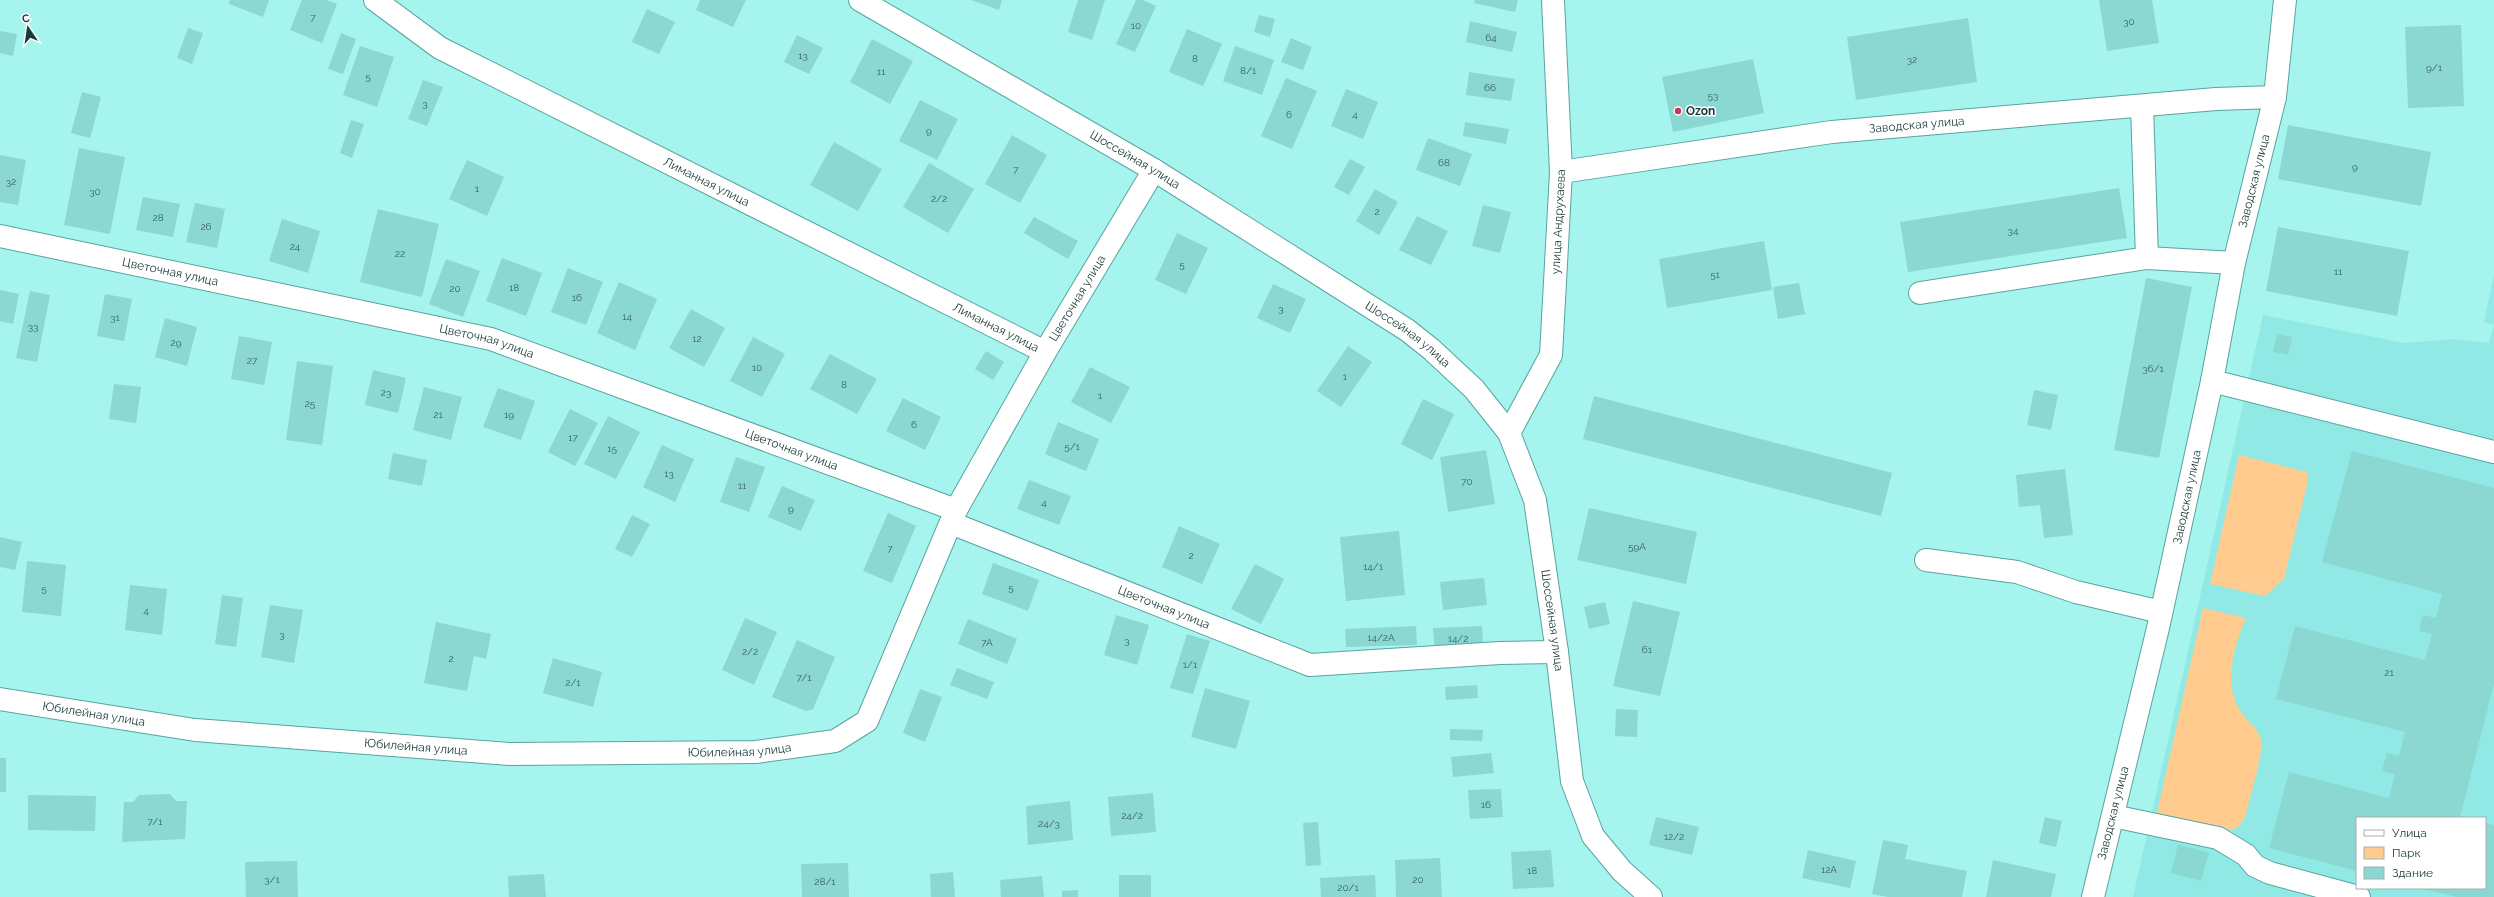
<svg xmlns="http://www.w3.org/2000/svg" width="2494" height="897" font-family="Raleway,sans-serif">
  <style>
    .built { fill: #90e9e4; fill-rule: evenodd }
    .green { fill: #ffcb8e }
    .building { fill: #8bd7d2 }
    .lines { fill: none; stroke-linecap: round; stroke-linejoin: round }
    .minor-casing { stroke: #58a4a0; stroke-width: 24 }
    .major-casing { stroke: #58a4a0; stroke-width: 24 }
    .minor { stroke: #fff; stroke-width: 22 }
    .major { stroke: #fff; stroke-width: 22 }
    .poi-dot { fill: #c6375b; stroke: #fff; stroke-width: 1.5 }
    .labels { text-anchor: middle; stroke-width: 3; stroke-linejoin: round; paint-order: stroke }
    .number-label { font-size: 10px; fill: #36605e }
    .poi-label { font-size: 12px; font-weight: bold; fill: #193937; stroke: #fff; text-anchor: start }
    .street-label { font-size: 12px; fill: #193937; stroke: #fff }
  </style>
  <rect width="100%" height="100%" fill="#a6f4ee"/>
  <path class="built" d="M2494 275V897H2133L2263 315 2404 343 2454 339 2489 343 2494 325 2484 322ZM2357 818H2485V888H2357Z"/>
  <g class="green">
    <path d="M2239 455 2307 472V485L2284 579 2265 596 2210 584Z"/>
    <path d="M2203 608 2246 618C2234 647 2222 684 2241 712 2248 722 2258 728 2261 740 2264 753 2249 799 2246 815L2240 825 2232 830 2157 813Z"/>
  </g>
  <g class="building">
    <path d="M230 0H269L263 17 229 4Z"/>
    <path d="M302 0H326L337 4 322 43 290 30Z"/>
    <path d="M700 0H746L733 27 696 10Z"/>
    <path d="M971 0H1002L999 10Z"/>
    <path d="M1078 0H1105L1092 40 1068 32Z"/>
    <path d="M1136 0H1143L1156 6 1135 52 1116 44Z"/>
    <path d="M1475 0H1518L1515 12 1474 3Z"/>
    <path d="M2099 0H2152L2159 43 2107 51Z"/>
    <path d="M647 9 675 22 659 54 632 42Z"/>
    <path d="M1259 15 1275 19 1270 37 1254 32Z"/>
    <path d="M1968 18 1977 82 1856 100 1847 37Z"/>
    <path d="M1470 21 1517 32 1512 52 1466 42Z"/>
    <path d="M2461 25 2464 106 2408 108 2405 27Z"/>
    <path d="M188 28 203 33 192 64 177 58Z"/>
    <path d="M1187 29 1222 44 1203 86 1169 72Z"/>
    <path d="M0 31 17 34 13 56 0 53Z"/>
    <path d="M341 33 356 39 343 74 328 69Z"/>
    <path d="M797 35 823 48 809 74 784 62Z"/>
    <path d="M1291 38 1312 47 1303 70 1281 62Z"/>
    <path d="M872 39 913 61 890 104 850 82Z"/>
    <path d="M360 46 394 57 377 107 343 95Z"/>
    <path d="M1235 46 1274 60 1262 95 1223 81Z"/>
    <path d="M1753 59 1764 113 1673 132 1662 77Z"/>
    <path d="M1469 72 1515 79 1511 101 1466 95Z"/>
    <path d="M1286 78 1317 91 1292 149 1261 136Z"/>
    <path d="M423 80 443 87 427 126 408 119Z"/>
    <path d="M1346 89 1378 102 1363 139 1331 126Z"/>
    <path d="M82 92 101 97 90 138 71 133Z"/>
    <path d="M920 100 958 119 937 160 899 141Z"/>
    <path d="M351 120 364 124 352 158 340 153Z"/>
    <path d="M1465 122 1509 129 1506 144 1463 136Z"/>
    <path d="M2288 125 2431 152 2421 206 2278 179Z"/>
    <path d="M1012 135 1047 155 1020 203 985 184Z"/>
    <path d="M1428 138 1472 154 1460 186 1416 170Z"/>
    <path d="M834 142 882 169 858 211 810 185Z"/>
    <path d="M79 148 125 157 110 234 64 225Z"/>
    <path d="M0 155 26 160 18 205 0 202Z"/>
    <path d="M1350 159 1365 167 1349 195 1334 187Z"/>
    <path d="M467 160 504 177 487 216 449 199Z"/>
    <path d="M929 163 974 189 948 233 903 207Z"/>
    <path d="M2119 188 2127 238 1908 272 1900 222Z"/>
    <path d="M1375 189 1398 202 1379 235 1356 221Z"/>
    <path d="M143 197 180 204 173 237 136 230Z"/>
    <path d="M195 203 225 209 217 248 186 242Z"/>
    <path d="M1483 205 1511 212 1500 253 1472 246Z"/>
    <path d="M378 209 439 224 422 297 360 282Z"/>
    <path d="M1417 216 1448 231 1431 265 1399 250Z"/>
    <path d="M1034 217 1078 241 1068 259 1024 233Z"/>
    <path d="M282 219 320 231 308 273 269 261Z"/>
    <path d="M2278 227 2409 251 2397 316 2266 291Z"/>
    <path d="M1177 233 1208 248 1186 294 1155 280Z"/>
    <path d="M1764 241 1772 290 1667 308 1659 259Z"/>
    <path d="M502 258 542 273 526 316 486 301Z"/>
    <path d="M446 259 480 271 463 317 429 304Z"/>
    <path d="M568 268 603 282 586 325 551 312Z"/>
    <path d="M2146 278 2192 287 2159 458 2114 450Z"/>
    <path d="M619 282 657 299 635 350 597 333Z"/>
    <path d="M1799 283 1805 314 1778 319 1773 287Z"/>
    <path d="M1273 284 1306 299 1290 333 1257 318Z"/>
    <path d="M0 290 19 294 13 324 0 321Z"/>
    <path d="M30 291 50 295 37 362 16 358Z"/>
    <path d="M105 294 132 299 124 341 97 336Z"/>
    <path d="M691 309 725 328 704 367 669 348Z"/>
    <path d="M165 318 197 327 187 366 155 357Z"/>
    <path d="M2277 334 2292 337 2288 355 2273 352Z"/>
    <path d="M239 336 272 342 264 385 231 379Z"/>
    <path d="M753 337 785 354 762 397 730 381Z"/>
    <path d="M1348 346 1372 362 1341 407 1317 391Z"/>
    <path d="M986 351 1004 362 993 380 975 369Z"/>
    <path d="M830 354 877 379 857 414 810 389Z"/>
    <path d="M297 361 333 366 322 445 286 440Z"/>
    <path d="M1090 367 1130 387 1111 423 1071 402Z"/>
    <path d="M373 370 406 378 398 413 365 405Z"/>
    <path d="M114 384 141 387 136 423 109 419Z"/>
    <path d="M424 387 462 397 451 440 413 430Z"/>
    <path d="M498 388 535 401 521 440 483 427Z"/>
    <path d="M2034 390 2058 395 2051 430 2027 425Z"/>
    <path d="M1594 396 1892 473 1881 516 1583 439Z"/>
    <path d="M903 398 941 417 925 450 886 431Z"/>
    <path d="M1423 399 1454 414 1432 460 1401 444Z"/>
    <path d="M570 409 598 423 575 466 548 452Z"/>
    <path d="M608 416 640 432 616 479 584 464Z"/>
    <path d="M1058 422 1099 439 1086 471 1045 454Z"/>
    <path d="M662 445 694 459 675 502 643 487Z"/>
    <path d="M1486 450 1495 504 1448 512 1440 457Z"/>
    <path d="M2352 451 2494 488V684L2460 817 2463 818H2357V871L2269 848 2289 772 2389 798 2395 774 2382 771 2387 753 2399 756 2405 732 2276 699 2295 626 2425 660 2432 634 2419 631 2423 615 2436 618 2442 594 2322 562Z"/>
    <path d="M393 453 427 460 422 486 388 479Z"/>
    <path d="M736 457 765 467 749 512 720 502Z"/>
    <path d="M2065 469 2073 535 2044 538 2040 505 2019 507 2016 475Z"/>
    <path d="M1029 480 1071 496 1059 525 1017 509Z"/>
    <path d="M782 486 815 500 801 531 768 517Z"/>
    <path d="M1589 508 1697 532 1686 584 1577 560Z"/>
    <path d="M888 513 916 526 892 583 863 571Z"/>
    <path d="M632 515 650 524 632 557 615 549Z"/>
    <path d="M1179 526 1220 544 1202 584 1162 567Z"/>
    <path d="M1399 531 1405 595 1346 601 1340 537Z"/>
    <path d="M0 537 22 542 15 570 0 567Z"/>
    <path d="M27 561 66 565 61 616 22 612Z"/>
    <path d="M993 563 1039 580 1028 611 982 594Z"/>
    <path d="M1255 564 1284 579 1261 624 1231 609Z"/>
    <path d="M1484 578 1487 605 1443 610 1440 582Z"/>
    <path d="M130 585 167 589 162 635 125 630Z"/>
    <path d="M222 595 243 598 236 647 215 644Z"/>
    <path d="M1633 601 1680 612 1660 696 1613 686Z"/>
    <path d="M1605 602 1610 624 1589 629 1584 607Z"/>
    <path d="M270 605 303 610 294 663 261 657Z"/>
    <path d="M1116 615 1149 625 1137 665 1104 655Z"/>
    <path d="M745 618 777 632 754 685 722 670Z"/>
    <path d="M968 619 1017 639 1007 664 958 644Z"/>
    <path d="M436 622 491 634 486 659 474 656 467 691 424 683Z"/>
    <path d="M1416 626 1417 645 1346 647 1345 629Z"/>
    <path d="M1482 626 1483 648 1435 651 1433 628Z"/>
    <path d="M1187 634 1210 641 1193 694 1170 688Z"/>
    <path d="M797 640 835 657 813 709 806 711 772 697Z"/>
    <path d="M553 658 602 672 593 707 543 693Z"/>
    <path d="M957 668 994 682 987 699 950 685Z"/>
    <path d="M1477 685 1478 698 1446 700 1445 687Z"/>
    <path d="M1205 688 1250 701 1236 749 1191 737Z"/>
    <path d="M920 689 942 697 925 742 903 733Z"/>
    <path d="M1616 709 1638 710 1637 737 1615 736Z"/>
    <path d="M1450 729 1483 730 1482 741 1450 740Z"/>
    <path d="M1491 753 1494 773 1453 777 1451 757Z"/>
    <rect x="0" y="758" width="6" height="34"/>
    <path d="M1501 789 1503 817 1470 819 1468 790Z"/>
    <path d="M1153 793 1156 832 1111 836 1108 797Z"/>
    <path d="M170 794 176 801H187L185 839 122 842 124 802H133L139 795Z"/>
    <path d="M28 795 96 796 95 831 28 830Z"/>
    <path d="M1070 801 1073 840 1028 845 1026 806Z"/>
    <path d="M1656 817 1699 827 1692 855 1649 845Z"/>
    <path d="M2045 817 2062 821 2056 847 2039 843Z"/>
    <path d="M1318 822 1321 865 1306 866 1303 823Z"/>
    <path d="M2485 823 2494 825V897H2457L2424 889 2485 888Z"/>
    <path d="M1883 840 1908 845 1905 859 1967 871 1962 897H1888L1872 894Z"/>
    <path d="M2178 844 2209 853 2201 881 2171 873Z"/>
    <path d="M1551 850 1554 887 1513 889 1511 852Z"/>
    <path d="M1808 850 1856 861 1850 888 1802 878Z"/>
    <path d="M1440 858 1442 897H1396L1395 860Z"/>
    <path d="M1993 860 2056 874 2051 897H1986Z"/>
    <path d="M297 861 298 897H246L245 862Z"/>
    <path d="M848 863 849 897H802L801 864Z"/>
    <path d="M953 872 955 897H931L930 874Z"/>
    <path d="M544 874 546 897H509L508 876Z"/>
    <rect x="1119" y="875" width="32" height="22"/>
    <path d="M1375 875 1376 897H1321L1320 878Z"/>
    <path d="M1042 876 1044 897H1001L1000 880Z"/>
    <path d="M1078 890V897H1062V891Z"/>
  </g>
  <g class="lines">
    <g class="minor-casing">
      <g id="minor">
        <path id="s1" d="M375 0 440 48 1045 352"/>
        <path d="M2275 97 2285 0"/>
        <path d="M2142 106 2147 258"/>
        <path id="s2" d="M1561 172 1832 132 2216 99 2275 97 2234 263 2212 381 2158 628 2093 897"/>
        <path id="s3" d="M0 236 491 339 956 510"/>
        <path d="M1920 293 2147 258 2234 263"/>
        <path d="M2212 381 2494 452"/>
        <path id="s4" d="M1509 433 1551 355 1561 172 1553 0"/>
        <path id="s5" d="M951 523 1310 665 1500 653 1557 652"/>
        <path d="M1926 560 2017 572 2076 592 2161 612"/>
        <path id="s6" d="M0 699 195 730 510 754 756 752 835 741 867 721 956 510 1045 352 1154 170"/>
        <path d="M2113 816 2218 838 2246 855 2255 866 2270 873 2359 897"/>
      </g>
    </g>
    <g class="major-casing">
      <g id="major">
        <path id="s7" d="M860 0 1154 170 1407 330 1431 349 1474 389 1509 433 1535 500 1557 652 1572 781 1593 836 1622 871 1651 897"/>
      </g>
    </g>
    <use href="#minor" class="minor"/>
    <use href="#major" class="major"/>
  </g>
  <circle class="poi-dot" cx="1678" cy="111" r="4"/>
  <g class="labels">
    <g class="number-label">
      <text x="313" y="21">7</text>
      <text x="2129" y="25">30</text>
      <text x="1136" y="29">10</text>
      <text x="1491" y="41">64</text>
      <text x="803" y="59">13</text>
      <text x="1195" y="62">8</text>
      <text x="1912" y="63">32</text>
      <text x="2434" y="71">9/1</text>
      <text x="1248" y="74">8/1</text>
      <text x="881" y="75">11</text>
      <text x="368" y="80">5</text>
      <text x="1490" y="91">66</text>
      <text x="1713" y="99">53</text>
      <text x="425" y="107">3</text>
      <text x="1289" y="118">6</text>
      <text x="1355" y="118">4</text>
      <text x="929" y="134">9</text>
      <text x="1444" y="166">68</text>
      <text x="2355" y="170">9</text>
      <text x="1016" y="173">7</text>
      <text x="11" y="185">32</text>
      <text x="477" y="192">1</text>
      <text x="95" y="195">30</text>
      <text x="939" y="202">2/2</text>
      <text x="1377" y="215">2</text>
      <text x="158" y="221">28</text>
      <text x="206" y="230">26</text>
      <text x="2013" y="234">34</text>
      <text x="295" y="250">24</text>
      <text x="400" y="257">22</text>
      <text x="1182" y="268">5</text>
      <text x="2338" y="275">11</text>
      <text x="1715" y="278">51</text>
      <text x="514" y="291">18</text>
      <text x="455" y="292">20</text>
      <text x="577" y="301">16</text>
      <text x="1281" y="312">3</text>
      <text x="627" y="320">14</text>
      <text x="115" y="321">31</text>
      <text x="33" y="330">33</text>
      <text x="697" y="342">12</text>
      <text x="176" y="346">29</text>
      <text x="252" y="364">27</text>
      <text x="757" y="371">10</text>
      <text x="2153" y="372">36/1</text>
      <text x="1345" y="380">1</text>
      <text x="844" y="388">8</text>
      <text x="386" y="396">23</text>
      <text x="1100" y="399">1</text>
      <text x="310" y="407">25</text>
      <text x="438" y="418">21</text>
      <text x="509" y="418">19</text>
      <text x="914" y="428">6</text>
      <text x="573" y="441">17</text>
      <text x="1072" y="450">5/1</text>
      <text x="612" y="452">15</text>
      <text x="669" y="477">13</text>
      <text x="1467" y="485">70</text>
      <text x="742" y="489">11</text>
      <text x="1044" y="506">4</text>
      <text x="791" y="512">9</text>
      <text x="1637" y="550">59А</text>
      <text x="890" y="552">7</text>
      <text x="1191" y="559">2</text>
      <text x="1373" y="570">14/1</text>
      <text x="1011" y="591">5</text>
      <text x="44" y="592">5</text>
      <text x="146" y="614">4</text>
      <text x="282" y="638">3</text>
      <text x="1381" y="641">14/2А</text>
      <text x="1458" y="642">14/2</text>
      <text x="1127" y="644">3</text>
      <text x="987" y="646">7А</text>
      <text x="1647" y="653">61</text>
      <text x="750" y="655">2/2</text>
      <text x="451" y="662">2</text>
      <text x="1190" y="668">1/1</text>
      <text x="2389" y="676">21</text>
      <text x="804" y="681">7/1</text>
      <text x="573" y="686">2/1</text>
      <text x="1486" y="808">16</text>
      <text x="1132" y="819">24/2</text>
      <text x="155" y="825">7/1</text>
      <text x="1049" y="827">24/3</text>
      <text x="1674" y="840">12/2</text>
      <text x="1829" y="873">12А</text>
      <text x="1532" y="874">18</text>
      <text x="272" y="883">3/1</text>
      <text x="1418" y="883">20</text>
      <text x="825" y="885">28/1</text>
      <text x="1348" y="891">20/1</text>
    </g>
    <g class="poi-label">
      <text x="1686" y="115">Ozon</text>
    </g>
    <g class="street-label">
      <text dy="4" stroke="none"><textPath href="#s2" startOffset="359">Заводская улица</textPath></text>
      <text dy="4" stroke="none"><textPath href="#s7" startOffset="318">Шоссейная улица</textPath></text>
      <text transform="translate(2254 181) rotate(-76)" y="4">Заводская улица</text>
      <text dy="4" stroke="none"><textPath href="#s1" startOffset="379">Лиманная улица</textPath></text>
      <text dy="4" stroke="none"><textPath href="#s4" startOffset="222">улица Андрухаева</textPath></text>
      <text dy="4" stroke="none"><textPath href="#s3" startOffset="174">Цветочная улица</textPath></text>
      <text dy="4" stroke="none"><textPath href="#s6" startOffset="1350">Цветочная улица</textPath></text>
      <text dy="4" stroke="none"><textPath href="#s1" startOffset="703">Лиманная улица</textPath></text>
      <text dy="4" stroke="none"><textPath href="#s7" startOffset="642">Шоссейная улица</textPath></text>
      <text dy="4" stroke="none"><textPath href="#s3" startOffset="498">Цветочная улица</textPath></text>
      <text dy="4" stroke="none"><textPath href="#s3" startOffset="822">Цветочная улица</textPath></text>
      <text transform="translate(2187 497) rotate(-78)" y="4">Заводская улица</text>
      <text dy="4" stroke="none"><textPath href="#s5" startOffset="229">Цветочная улица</textPath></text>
      <text dy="4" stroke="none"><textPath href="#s7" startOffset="978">Шоссейная улица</textPath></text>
      <text dy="4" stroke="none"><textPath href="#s6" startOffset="95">Юбилейная улица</textPath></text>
      <text dy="4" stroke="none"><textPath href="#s6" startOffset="419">Юбилейная улица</textPath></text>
      <text dy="4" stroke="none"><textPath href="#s6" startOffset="743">Юбилейная улица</textPath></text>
      <text transform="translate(2113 813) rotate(-76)" y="4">Заводская улица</text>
    </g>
  </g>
  <rect x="2356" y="817" width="130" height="72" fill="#ffffff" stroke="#a3b0af"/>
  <rect x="2364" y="830" width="20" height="6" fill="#ffffff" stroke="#a3b0af"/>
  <text x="2392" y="837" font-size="12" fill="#193937">Улица</text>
  <rect x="2364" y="847" width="20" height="12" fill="#ffcb8e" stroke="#a3b0af"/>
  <text x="2392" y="857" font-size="12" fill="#193937">Парк</text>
  <rect x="2364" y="867" width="20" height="12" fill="#8bd7d2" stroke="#a3b0af"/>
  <text x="2392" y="877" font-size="12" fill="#193937">Здание</text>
  <g transform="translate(28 28) rotate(347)" stroke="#ffffff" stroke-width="3" paint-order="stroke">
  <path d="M0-3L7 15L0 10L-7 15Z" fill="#193937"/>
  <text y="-6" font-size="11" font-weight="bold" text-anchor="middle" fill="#193937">С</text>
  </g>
</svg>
